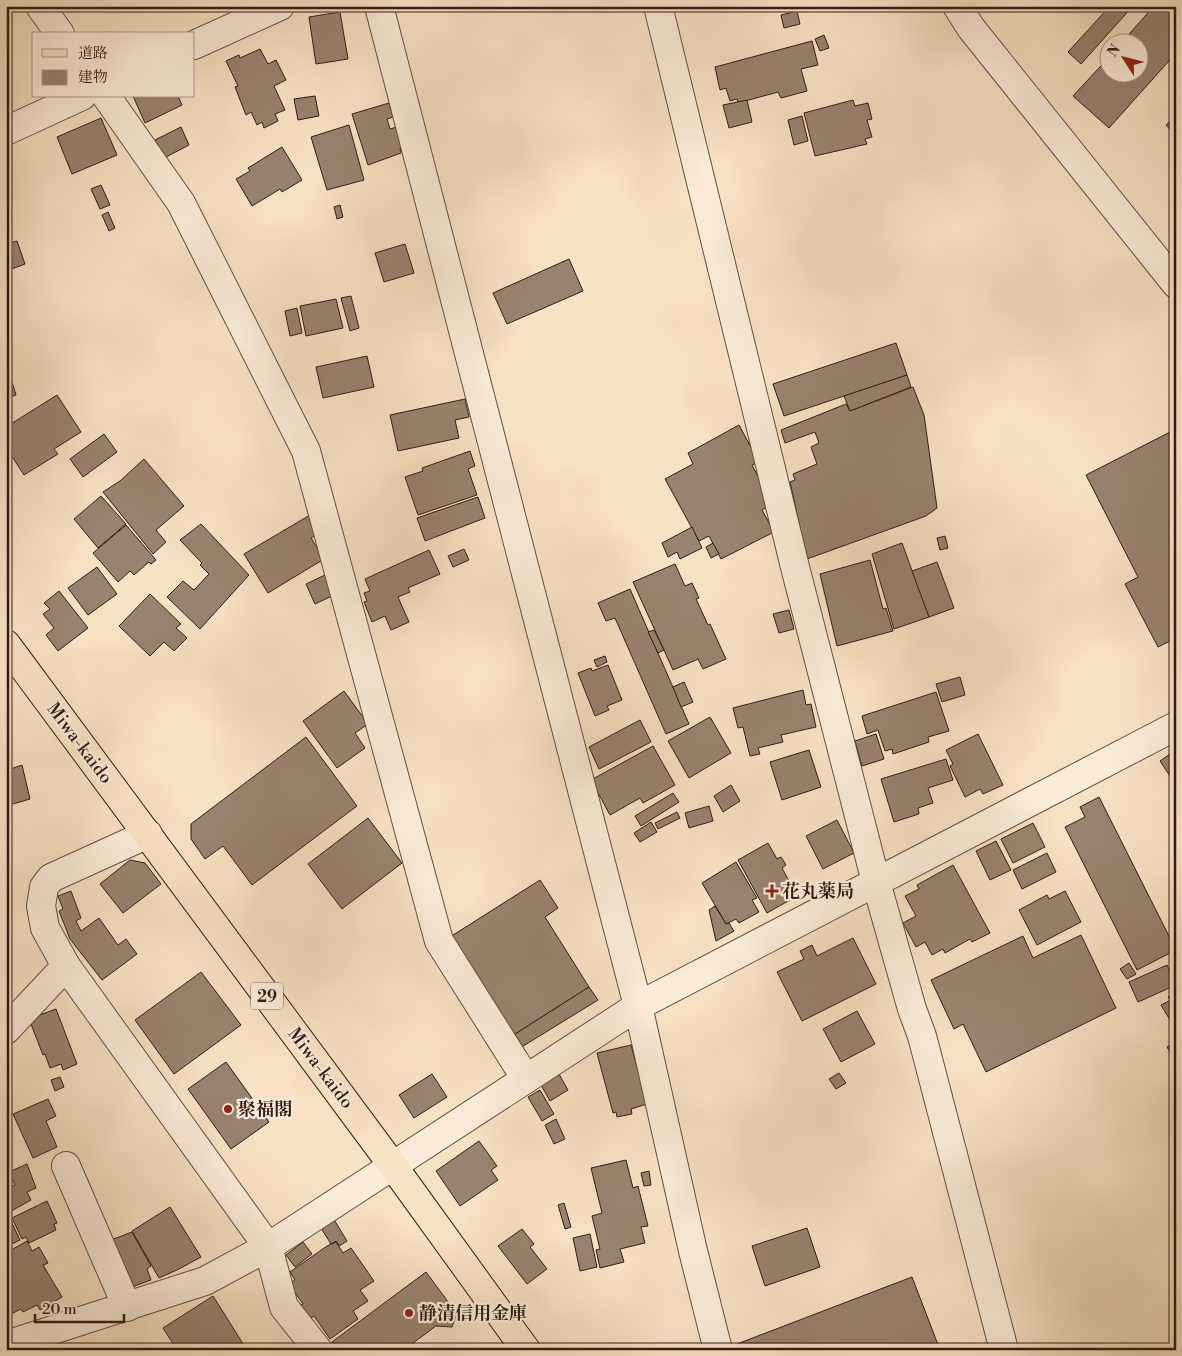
<svg xmlns="http://www.w3.org/2000/svg" width="1182" height="1356" font-family="'Libre Bodoni','Noto Serif JP',serif">
  <style>
    .building { fill: #978370; stroke: #2f1c15 }
    .lines { fill: none; stroke-linecap: round; stroke-linejoin: round }
    .minor-casing { stroke: #614e41; stroke-width: 30 }
    .major-casing { stroke: #2f1c15; stroke-width: 30 }
    .minor { stroke: #faecd9; stroke-width: 28 }
    .major { stroke: #f7e2c4; stroke-width: 28 }
    .poi-dot { fill: #8f2418; stroke: #faecd9; stroke-width: 2 }
    .labels { text-anchor: middle; stroke-width: 4.5; stroke-linejoin: round; paint-order: stroke }
    .shield { fill: #faecd9; stroke: #6c5a50; stroke-width: 1 }
    .shield-label { font-size: 16px; font-weight: bold; fill: #2f1c15 }
    .street-label { font-size: 18px; fill: #2f1c15; stroke: #faecd9 }
    .poi-label { font-size: 18px; font-weight: bold; fill: #2f1c15; stroke: #faecd9; text-anchor: start }
  </style>
  <rect width="100%" height="100%" fill="#f7e2c4"/>
  <filter id="stains"><feTurbulence type="fractalNoise" baseFrequency=".004" numOctaves="4"/><feColorMatrix values="0 0 0 0 .2 0 0 0 0 .09 0 0 0 0 .02 0 0 0 .5 -.17"/></filter>
  <radialGradient id="worn" r=".72"><stop offset=".6" stop-color="#630" stop-opacity="0"/><stop offset="1" stop-color="#630" stop-opacity=".3"/></radialGradient>
  <g class="building">
    <path d="M1110 6H1133L1081 64 1068 52Z"/>
    <path d="M1154 6H1176V53L1109 128 1073 96 1110 56V72H1140V42H1122Z"/>
    <path d="M797 11 800 24 784 28 781 15Z"/>
    <path d="M340 12 348 59 316 64 309 17Z"/>
    <path d="M824 35 829 48 820 51 815 39Z"/>
    <path d="M812 41 818 65 801 69 807 91 781 98 778 92 738 103 737 99 730 101 726 88 720 90 715 67Z"/>
    <path d="M260 49 268 64 276 60 286 80 274 86 285 110 275 114 278 121 264 128 262 122 257 125 251 112 246 115 235 87 238 86 226 61 239 55 240 58Z"/>
    <path d="M133 96H178L182 105 145 123Z"/>
    <path d="M315 96 319 116 298 120 294 99Z"/>
    <path d="M747 100 752 122 729 128 723 105Z"/>
    <path d="M853 100 855 106 868 103 872 119 867 120 872 137 865 139 867 144 815 156 804 113Z"/>
    <path d="M389 103 393 117 387 119 390 129 400 126 406 146 400 148 401 153 368 165 352 114Z"/>
    <path d="M802 116 808 141 794 145 788 120Z"/>
    <path d="M1176 117V136L1166 125Z"/>
    <path d="M101 118 117 155 72 174 57 137Z"/>
    <path d="M349 125 364 180 327 190 311 137Z"/>
    <path d="M181 127 189 145 164 158 155 140Z"/>
    <path d="M282 147 302 180 282 192 280 189 252 206 236 179 250 171 248 168Z"/>
    <path d="M101 185 110 205 100 209 91 189Z"/>
    <path d="M340 205 343 217 337 219 334 207Z"/>
    <path d="M108 212 115 228 109 231 102 215Z"/>
    <path d="M17 241 25 264 6 271V244Z"/>
    <path d="M405 244 414 273 384 282 375 253Z"/>
    <path d="M569 259 583 291 507 324 493 293Z"/>
    <path d="M351 296 359 328 350 331 341 298Z"/>
    <path d="M336 299 343 328 306 336 300 306Z"/>
    <path d="M297 308 302 333 290 336 285 311Z"/>
    <path d="M896 343 907 375 784 416 773 384Z"/>
    <path d="M6 352 11 368 8 369 16 395 6 398Z"/>
    <path d="M367 356 374 387 323 398 316 367Z"/>
    <path d="M907 375 911 387 850 411 844 396Z"/>
    <path d="M913 387 924 415 937 508 926 516 807 559 790 482 795 480 793 474 817 464 811 447 819 443 815 432 785 443 781 430 846 404 850 411Z"/>
    <path d="M57 395 81 432 54 449 58 454 24 475 6 447V427Z"/>
    <path d="M465 399 469 417 455 420 459 438 398 451 390 415Z"/>
    <path d="M739 425 759 462 752 465 764 488 769 506 762 510 774 532 721 559 709 536 699 541 665 479 693 464 688 453Z"/>
    <path d="M1176 429V638L1158 647 1125 584 1138 577 1086 475Z"/>
    <path d="M104 434 117 452 83 477 70 459Z"/>
    <path d="M470 451 475 466 468 469 477 495 418 515 405 477 423 471 422 468Z"/>
    <path d="M144 459 184 506 156 530 166 542 153 554 103 492 120 481Z"/>
    <path d="M101 496 126 524 98 548 74 519Z"/>
    <path d="M478 497 485 518 425 541 417 518Z"/>
    <path d="M310 515 321 532 311 538 324 559 268 593 244 554Z"/>
    <path d="M201 524 249 575 200 629 167 597 183 581 194 590 209 574 200 565 202 563 180 540Z"/>
    <path d="M126 525 156 560 151 564 149 562 134 575 130 571 118 582 93 553Z"/>
    <path d="M692 527 702 548 680 559 677 552 668 557 662 543Z"/>
    <path d="M945 536 948 548 940 550 937 538Z"/>
    <path d="M713 543 719 554 711 558 706 547Z"/>
    <path d="M902 543 929 617 894 629 872 554Z"/>
    <path d="M464 549 469 560 453 567 448 556Z"/>
    <path d="M429 550 440 574 408 588 410 592 398 597 409 622 391 630 385 616 372 622 364 602 367 601 364 593 370 591 365 579Z"/>
    <path d="M870 560 883 609 886 608 893 631 837 646 820 574Z"/>
    <path d="M937 562 954 608 929 617 912 571Z"/>
    <path d="M675 564 685 586 692 583 699 598 696 599 708 625 710 624 726 659 703 669 698 659 673 670 633 582Z"/>
    <path d="M97 567 117 594 88 615 68 588Z"/>
    <path d="M325 575 334 595 315 604 306 584Z"/>
    <path d="M630 589 689 724 666 734 615 618 606 621 598 603Z"/>
    <path d="M59 591 88 628 58 651 46 635 54 628 43 614 50 609 44 603Z"/>
    <path d="M150 594 181 624 176 628 187 638 174 651 164 642 150 656 119 626Z"/>
    <path d="M789 610 794 629 779 633 773 614Z"/>
    <path d="M654 630 664 650 658 653 648 632Z"/>
    <path d="M605 656 607 662 597 667 594 660Z"/>
    <path d="M608 665 622 700 607 706 609 710 595 716 578 673 591 668 592 671Z"/>
    <path d="M960 677 965 695 942 702 936 684Z"/>
    <path d="M684 682 693 702 681 707 673 687Z"/>
    <path d="M803 690 806 705 811 704 816 727 781 735 783 742 758 748 760 754 750 756 743 727 738 728 733 708Z"/>
    <path d="M344 691 368 724 355 733 365 748 337 768 303 721Z"/>
    <path d="M936 692 949 731 928 737 929 742 893 754 892 749 885 751 878 730 867 734 862 716Z"/>
    <path d="M710 717 731 753 689 778 668 741Z"/>
    <path d="M640 720 651 742 599 769 589 747Z"/>
    <path d="M876 734 884 759 862 766 855 741Z"/>
    <path d="M978 734 1003 785 983 794 980 789 965 797 950 766 953 764 946 750Z"/>
    <path d="M306 737 357 806 252 885 223 846 205 859 191 839V824Z"/>
    <path d="M653 746 675 785 643 803 640 798 610 815 591 780Z"/>
    <path d="M809 750 821 787 782 800 770 762Z"/>
    <path d="M1176 750V785L1160 761Z"/>
    <path d="M946 759 953 780 928 788 933 803 918 808 919 814 894 822 881 779Z"/>
    <path d="M22 765 30 799 6 806V785L11 784 8 770Z"/>
    <path d="M731 785 740 801 723 812 714 796Z"/>
    <path d="M673 793 679 802 641 826 635 816Z"/>
    <path d="M1099 797 1176 950 1137 970 1065 827 1085 817 1080 807Z"/>
    <path d="M709 806 713 821 689 828 685 813Z"/>
    <path d="M677 812 680 818 658 829 655 823Z"/>
    <path d="M368 818 402 863 342 909 308 864Z"/>
    <path d="M837 820 854 853 823 869 806 836Z"/>
    <path d="M651 822 657 832 640 842 634 833Z"/>
    <path d="M1033 823 1045 847 1013 863 1001 839Z"/>
    <path d="M996 841 1011 870 990 880 976 851Z"/>
    <path d="M768 843 777 859 781 857 786 865 782 868 797 896 767 913 738 860Z"/>
    <path d="M1047 853 1056 872 1022 889 1013 870Z"/>
    <path d="M130 860 145 863 161 884 123 913 100 884Z"/>
    <path d="M736 862 757 898 752 900 759 912 739 923 736 919 726 924 702 883Z"/>
    <path d="M953 865 990 933 972 942 970 939 945 953 943 949 932 955 925 942 916 947 903 923 916 916 905 896 919 889 917 885Z"/>
    <path d="M540 880 558 908 545 917 589 987 512 1036 450 937Z"/>
    <path d="M71 891 81 918 76 921 81 931 99 918 118 945 126 939 137 954 102 980 70 939 59 911 63 909 58 896Z"/>
    <path d="M1065 891 1081 922 1037 945 1019 910 1047 895 1049 899Z"/>
    <path d="M715 906 726 924 729 923 734 931 716 941 709 910Z"/>
    <path d="M1081 935 1116 1008 986 1072 963 1024 954 1029 931 980 1023 936 1033 958Z"/>
    <path d="M853 938 876 984 802 1021 777 972 804 959 800 951 812 945 817 956Z"/>
    <path d="M1129 963 1136 974 1127 979 1120 969Z"/>
    <path d="M1167 965 1176 985 1138 1002 1129 982Z"/>
    <path d="M201 972 241 1025 174 1074 135 1020Z"/>
    <path d="M589 987 598 1000 520 1048 512 1036Z"/>
    <path d="M1176 992V1030L1161 1005 1171 1000 1168 997Z"/>
    <path d="M56 1009 77 1064 63 1070 61 1064 50 1068 45 1054 43 1055 29 1019Z"/>
    <path d="M857 1011 875 1044 841 1062 823 1029Z"/>
    <path d="M1176 1042V1058L1174 1059 1167 1047Z"/>
    <path d="M631 1045 647 1104 631 1109 632 1114 617 1117 616 1112 613 1113 597 1053Z"/>
    <path d="M226 1062 269 1122 231 1149 188 1089Z"/>
    <path d="M839 1073 846 1083 836 1089 829 1079Z"/>
    <path d="M432 1074 447 1097 414 1118 399 1095Z"/>
    <path d="M559 1074 568 1090 550 1101 541 1085Z"/>
    <path d="M60 1077 64 1087 55 1091 51 1080Z"/>
    <path d="M540 1090 554 1114 542 1121 528 1097Z"/>
    <path d="M48 1099 56 1116 46 1121 57 1147 33 1158 13 1114Z"/>
    <path d="M556 1119 565 1139 554 1144 545 1125Z"/>
    <path d="M479 1141 497 1166 491 1170 498 1180 460 1206 436 1171Z"/>
    <path d="M626 1160 633 1188 638 1186 648 1226 641 1227 645 1243 620 1249 624 1262 600 1268 596 1250 600 1249 592 1216 602 1213 591 1168Z"/>
    <path d="M27 1164 36 1188 27 1192 31 1200 6 1214V1189L15 1185 9 1172Z"/>
    <path d="M649 1171 651 1185 644 1186 641 1173Z"/>
    <path d="M47 1201 57 1223 54 1224 56 1230 29 1243 26 1237 22 1239 12 1218Z"/>
    <path d="M564 1203 571 1227 565 1229 558 1205Z"/>
    <path d="M170 1207 201 1257 179 1269 159 1278 132 1231Z"/>
    <path d="M333 1218 347 1241 339 1246 336 1241 331 1244 319 1225Z"/>
    <path d="M11 1221 20 1240 6 1247V1223Z"/>
    <path d="M807 1228 820 1267 765 1286 752 1246Z"/>
    <path d="M522 1229 534 1244 530 1247 547 1269 527 1284 498 1246Z"/>
    <path d="M132 1232 151 1266 147 1269 151 1280 129 1288 111 1240Z"/>
    <path d="M590 1234 597 1267 580 1271 573 1238Z"/>
    <path d="M27 1241 32 1251 39 1247 48 1263 43 1265 62 1297 40 1310 37 1305 23 1312 21 1309 13 1313 6 1301V1253Z"/>
    <path d="M303 1242 312 1254 295 1267 286 1255Z"/>
    <path d="M336 1242 343 1253 351 1248 374 1281 360 1290 368 1301 353 1311 358 1319 330 1339 314 1316 309 1319 299 1306 303 1304 289 1284 295 1280 290 1272 327 1246Z"/>
    <path d="M426 1272 457 1314 452 1327 436 1326 413 1343 416 1347 412 1350H338L332 1342Z"/>
    <path d="M912 1277 940 1350H740L737 1344Z"/>
    <path d="M213 1296 247 1350H177L163 1328Z"/>
  </g>
  <g class="lines">
    <g class="minor-casing">
      <g id="minor">
        <path d="M40 6 60 34"/>
        <path d="M379 6 638 1006 693 1251 718 1350"/>
        <path d="M658 6 795 567 876 882 912 1009 922 1036 1004 1350"/>
        <path d="M957 6 971 28 1176 284"/>
        <path d="M194 45 280 6"/>
        <path d="M106 96 181 203 306 451 439 941 526 1079"/>
        <path d="M6 131 82 96"/>
        <path d="M148 834 51 878 44 887 41 906 45 928 66 966 268 1247 284 1307 318 1350"/>
        <path d="M6 1030 66 966"/>
        <path d="M66 1166 127 1307"/>
        <path d="M6 1345 205 1281 268 1247 638 1006 1176 726"/>
      </g>
    </g>
    <g class="major-casing">
      <path id="major" d="M6 644 393 1166 526 1350"/>
    </g>
    <use href="#minor" class="minor"/>
    <use href="#major" class="major"/>
  </g>
  <g class="poi-dot">
    <path d="M769.5 883.5h5v5h5v5h-5v5h-5v-5h-5v-5h5z"/>
    <circle cx="228" cy="1109" r="5"/>
    <circle cx="409" cy="1313" r="5"/>
  </g>
  <g class="labels">
    <rect class="shield" x="251" y="982.5" width="32" height="27" rx="4"/>
    <g class="shield-label">
      <text x="267" y="1002">29</text>
    </g>
    <g class="street-label">
      <text transform="translate(80 743) rotate(53)" y="6">Miwa-kaido</text>
      <text transform="translate(321 1068) rotate(53)" y="6">Miwa-kaido</text>
    </g>
    <g class="poi-label">
      <text x="782" y="897">花丸薬局</text>
      <text x="238" y="1115">聚福閣</text>
      <text x="419" y="1319">静清信用金庫</text>
    </g>
  </g>
  <rect width="1182" height="1356" fill="none" stroke="#f7e2c4" stroke-width="25"/>
  <rect x="8" y="8" width="1167" height="1341" fill="none" stroke="#2f1c15" stroke-width="2.5"/>
  <rect x="12" y="12" width="1157" height="1331" fill="none" stroke="#2f1c15"/>
  <rect x="32" y="32" width="162" height="65" fill="#faecd9" stroke="#a9998b"/>
  <rect x="42" y="49" width="25" height="8" fill="#f7e2c4" stroke="#a9998b"/>
  <text x="78" y="58" font-size="15" fill="#2f1c15">道路</text>
  <rect x="42" y="70" width="25" height="15" fill="#978370" stroke="#a9998b"/>
  <text x="78" y="82" font-size="15" fill="#2f1c15">建物</text>
  <g transform="translate(1124 58) rotate(306)"><circle r="24" fill="#faecd9" stroke="#a9998b"/>
  <path d="M0-4L9 19L0 12L-9 19Z" fill="#8f2418"/>
  <text y="-8" font-size="14" font-weight="bold" text-anchor="middle" fill="#2f1c15">N</text>
  </g>
  <path d="M35 1314v8h89v-8" fill="none" stroke="#2f1c15" stroke-width="2.5"/>
  <text x="42" y="1314" font-size="15" fill="#2f1c15" stroke="#faecd9" stroke-width="4" paint-order="stroke">20 m</text>
  <rect width="100%" height="100%" filter="url(#stains)"/>
  <rect width="100%" height="100%" fill="url(#worn)"/>
</svg>
